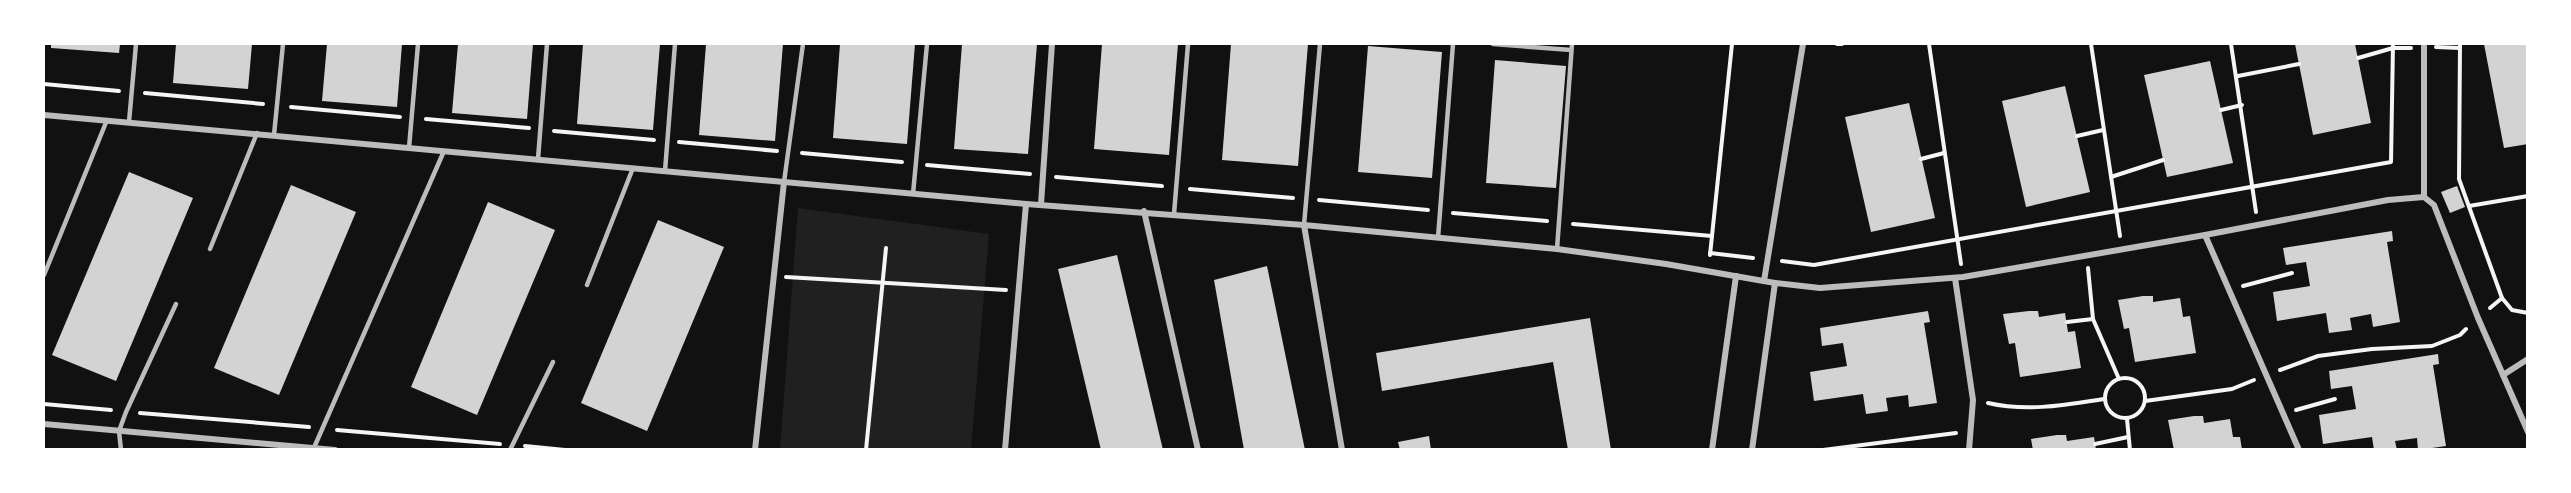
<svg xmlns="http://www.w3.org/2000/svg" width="2571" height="493" font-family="'Alegreya Sans',sans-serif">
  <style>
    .green { fill: #202020 }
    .building { fill: #d3d3d3 }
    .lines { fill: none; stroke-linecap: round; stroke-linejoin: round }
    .path { stroke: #f5f5f5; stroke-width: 4 }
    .service { stroke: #bcbcbc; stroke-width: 4.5 }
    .minor { stroke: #bcbcbc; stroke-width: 6 }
  </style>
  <rect width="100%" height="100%" fill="#111"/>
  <path class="green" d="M798 208 989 234 971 449 780 450Z"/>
  <g class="building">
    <path d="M51 44H120L119 53 51 48Z"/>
    <path d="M176 44H252L248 89 173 83Z"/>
    <path d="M327 44H402L397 107 322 101Z"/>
    <path d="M458 44H533L527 119 452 113Z"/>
    <path d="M583 44H660L653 130 577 124Z"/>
    <path d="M706 44H783L775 141 699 135Z"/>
    <path d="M840 44H915L907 144 833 138Z"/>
    <path d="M962 44H1037L1028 154 954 149Z"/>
    <path d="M1102 44H1178L1169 155 1094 149Z"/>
    <path d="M1231 44H1308L1298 166 1222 160Z"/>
    <path d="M2295 44H2355L2371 123 2313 135Z"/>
    <path d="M2484 44H2528V144L2504 148Z"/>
    <path d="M1368 46 1442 52 1432 178 1358 172Z"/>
    <path d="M1495 60 1566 66 1556 188 1486 183Z"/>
    <path d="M2210 61 2233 163 2167 177 2144 75Z"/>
    <path d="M2065 86 2090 192 2026 207 2002 101Z"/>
    <path d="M1909 103 1935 218 1871 232 1845 117Z"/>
    <path d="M129 172 193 198 116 381 52 355Z"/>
    <path d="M291 185 356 212 279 395 214 368Z"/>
    <path d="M2457 186 2465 207 2450 213 2441 192Z"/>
    <path d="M488 202 555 230 477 415 411 387Z"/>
    <path d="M658 220 724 247 647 431 581 403Z"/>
    <path d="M2392 231 2393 241 2387 242 2400 322 2373 327 2371 314 2350 318 2352 330 2329 333 2326 313 2277 321 2273 292 2310 286 2306 262 2286 265 2283 248Z"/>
    <path d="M1117 255 1163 450H1101L1058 269Z"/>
    <path d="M1267 266 1305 450H1244L1214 280Z"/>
    <path d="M2143 296H2153V302L2180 298 2183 317 2190 316 2196 353 2135 362 2129 328 2124 329 2118 300Z"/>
    <path d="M1928 311 1930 322 1924 323 1937 403 1909 407 1908 395 1886 398 1888 411 1866 414 1863 394 1814 401 1810 372 1847 366 1843 343 1822 346 1820 328Z"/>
    <path d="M2029 311H2038L2039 317 2065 313 2068 332 2075 331 2081 368 2020 377 2015 343 2009 344 2003 314Z"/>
    <path d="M1590 318 1611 450H1568L1553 362 1382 391 1376 353Z"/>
    <path d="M2438 354 2439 364 2433 365 2446 446 2418 450 2417 438 2395 441 2397 450H2374L2372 437 2323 444 2319 415 2356 409 2352 386 2331 389 2329 371Z"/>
    <path d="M2194 416H2203L2204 423 2230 419 2233 437H2240L2242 450H2174L2168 420Z"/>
    <path d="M2057 435H2066L2067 441 2094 437 2096 450H2033L2031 439Z"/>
    <path d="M1429 436 1431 450H1400L1398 442Z"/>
  </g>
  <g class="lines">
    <g class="path">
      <path d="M1837 44H1842"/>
      <path d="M1929 44 1961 264"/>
      <path d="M2091 44 2120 236"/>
      <path d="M2231 44 2256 212"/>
      <path d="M2460 44 2459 179 2502 298"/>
      <path d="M2436 47 2460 48"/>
      <path d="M2358 58 2393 48H2411"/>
      <path d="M2238 76 2299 64"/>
      <path d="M44 84 119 91"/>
      <path d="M145 93 263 104"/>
      <path d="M291 107 400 117"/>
      <path d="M2221 110 2242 105"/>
      <path d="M426 119 529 128"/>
      <path d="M554 131 654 140"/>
      <path d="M2077 136 2103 130"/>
      <path d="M679 142 777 151"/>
      <path d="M802 153 902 162"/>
      <path d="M1921 159 1944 153"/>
      <path d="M927 165 1030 174"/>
      <path d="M1056 177 1162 186"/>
      <path d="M2111 177 2163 160"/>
      <path d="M1190 189 1293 198"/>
      <path d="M1319 200 1428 210"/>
      <path d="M2469 206 2528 196"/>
      <path d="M1453 213 1547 221"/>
      <path d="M1573 224 1712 236"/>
      <path d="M1710 253 1753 258"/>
      <path d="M1710 255 1732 44"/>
      <path d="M1782 261 1814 265 2391 162 2393 44"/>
      <path d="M2088 268 2093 319 2119 379"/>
      <path d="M786 277 1006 290"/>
      <path d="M2243 286 2292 273"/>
      <path d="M2490 308 2502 298 2512 310 2528 313"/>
      <path d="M2067 322 2093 319"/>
      <path d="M2280 370 2318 356 2372 349 2432 346 2460 335 2466 329"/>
      <circle cx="2125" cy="398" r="20"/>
      <path d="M2145 401 2232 389 2254 380"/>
      <path d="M1988 403C2027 412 2065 405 2104 399"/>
      <path d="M44 404 111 410"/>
      <path d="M2296 410 2335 399"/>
      <path d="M140 413 309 427"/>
      <path d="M2127 419 2130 450"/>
      <path d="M337 430 500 444"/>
      <path d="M2095 444 2128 437"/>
      <path d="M525 446 565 450"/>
      <path d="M866 450 886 248"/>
      <path d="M1823 450 1956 433"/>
    </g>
    <g class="service">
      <path d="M1493 44 1571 50"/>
      <path d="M129 122 136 44"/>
      <path d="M274 135 283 44"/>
      <path d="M409 148 418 44"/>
      <path d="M538 159 547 44"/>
      <path d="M665 171 675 44"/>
      <path d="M784 182 803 44"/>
      <path d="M913 194 927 44"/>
      <path d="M1174 214 1188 44"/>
      <path d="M1304 225 1320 44"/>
      <path d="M1438 238 1453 44"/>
      <path d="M210 249 257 133"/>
      <path d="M1557 249 1572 44"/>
      <path d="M44 275 107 120"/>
      <path d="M587 285 633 168"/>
      <path d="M121 450 119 431 126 412 176 304"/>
      <path d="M313 450 444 151"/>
      <path d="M510 450 553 362"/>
    </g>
    <g class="minor">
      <path d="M44 115 1026 204 1304 225 1557 249 1666 264 1775 283 1820 288 1963 277 2205 235 2388 200 2424 197"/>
      <path d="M2424 197 2434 205 2478 318 2528 432"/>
      <path d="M2424 197V44"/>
      <path d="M1041 204 1052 44"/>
      <path d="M1144 211 1198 450"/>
      <path d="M1304 225 1342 450"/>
      <path d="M2205 235 2299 450"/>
      <path d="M1955 278 1973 400 1969 450"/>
      <path d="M1764 281 1803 44"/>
      <path d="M2503 375 2528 359"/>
      <path d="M44 424 335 450"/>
      <path d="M755 450 784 182"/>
      <path d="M1005 450 1026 204"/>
      <path d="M1712 450 1736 276"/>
      <path d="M1752 450 1775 283"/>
    </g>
  </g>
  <rect width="2571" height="493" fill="none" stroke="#ffffff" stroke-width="90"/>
</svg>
